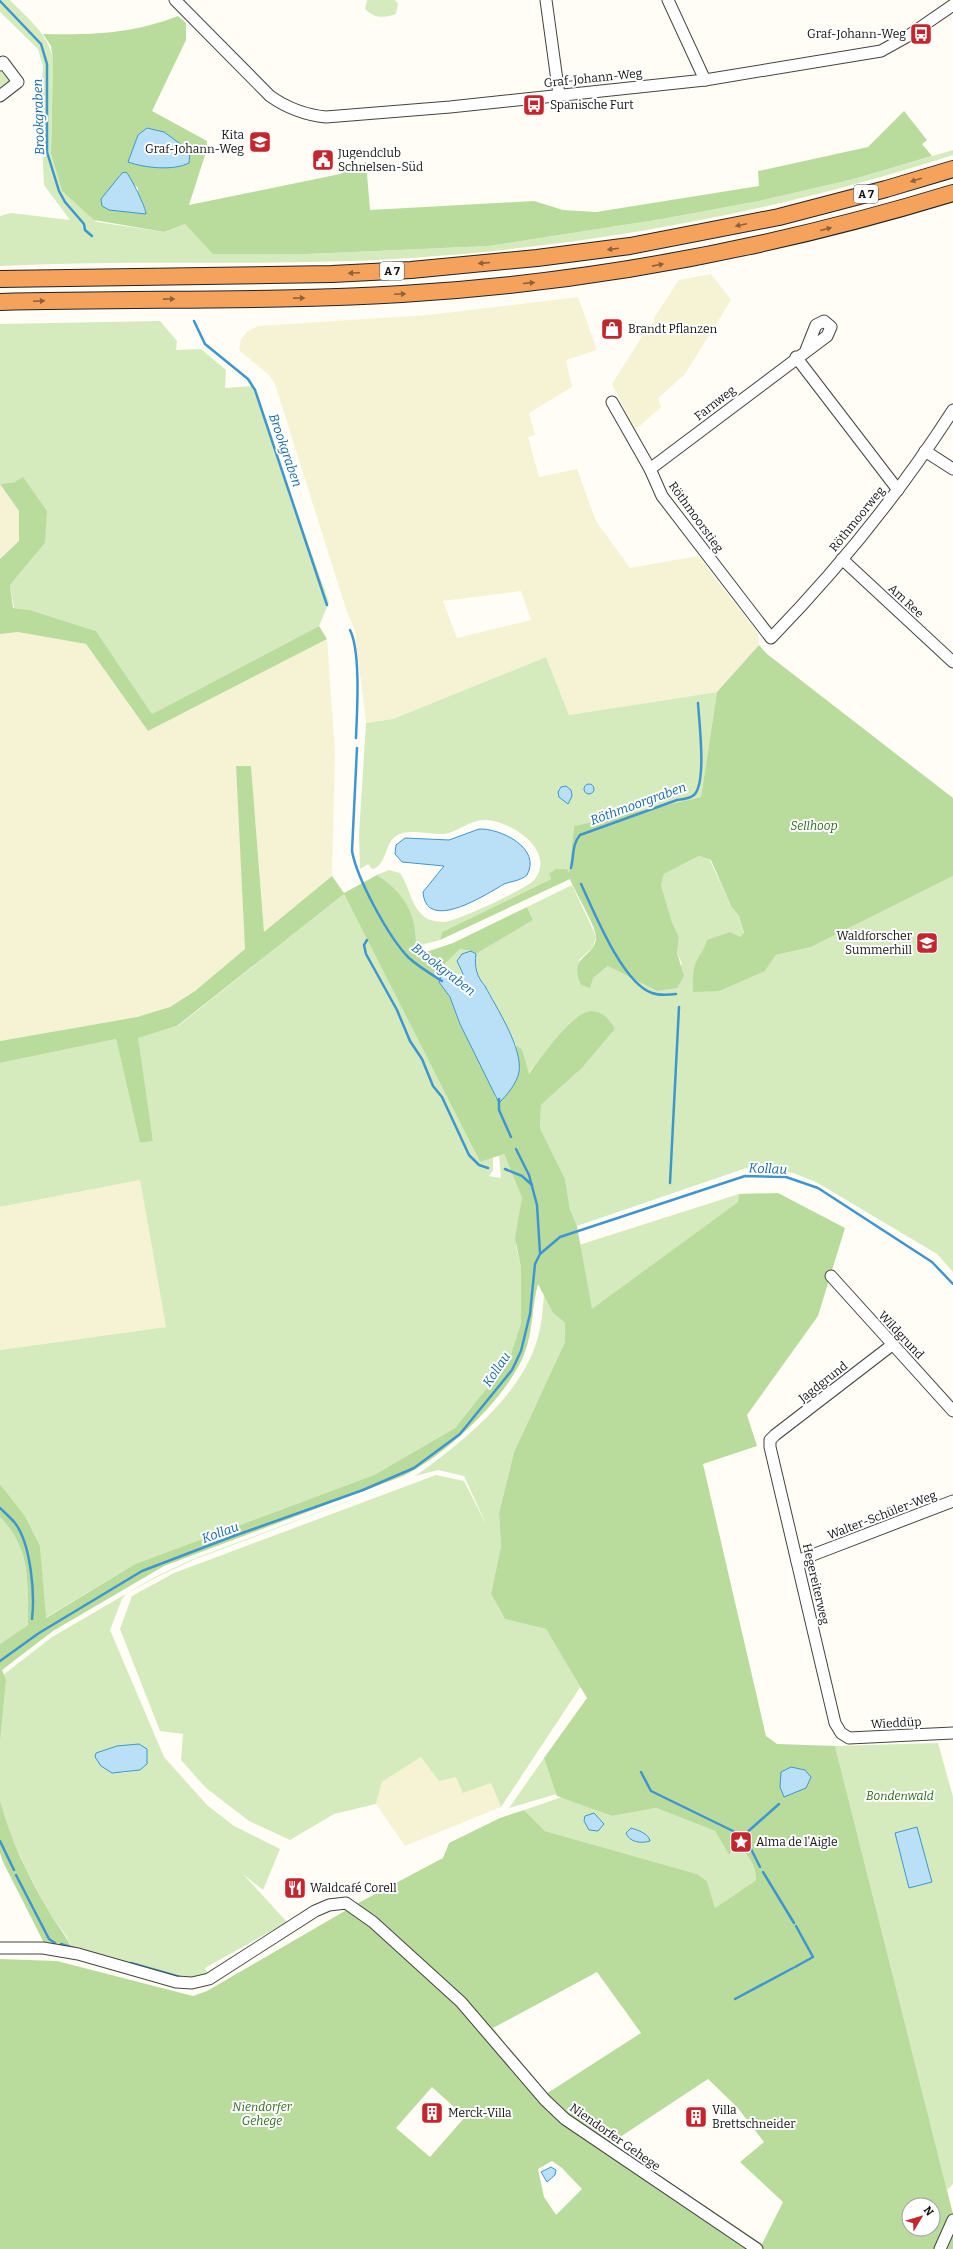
<svg xmlns="http://www.w3.org/2000/svg" width="953" height="2249" font-family="Bitter,serif">
  <style>
    .farmland { fill: #f6f3d4; fill-rule: evenodd }
    .green { fill: #d5ebbd; fill-rule: evenodd }
    .forest { fill: #b9dc9c; fill-rule: evenodd }
    .water { fill: #b9e0f7; stroke: #3f96cf }
    .lines { fill: none; stroke-linecap: round; stroke-linejoin: round }
    .stream { stroke: #3f96cf; stroke-width: 2.5 }
    .minor-casing { stroke: #444; stroke-width: 13 }
    .highway-casing { stroke: #222; stroke-width: 18 }
    .minor { stroke: #fff; stroke-width: 11 }
    .highway { stroke: #f5a25d; stroke-width: 16 }
    .oneway { fill: #8e613b }
    .labels { text-anchor: middle; stroke-width: 4; stroke-linejoin: round; paint-order: stroke }
    .shield { fill: #fff; stroke: #585858; stroke-width: 1 }
    .shield-label { font-size: 11px; font-weight: bold; fill: #111 }
    .poi-label { font-size: 12px; fill: #111; stroke: #fff; text-anchor: start }
    .street-label { font-size: 12px; fill: #111; stroke: #fff }
    .park-label { font-size: 12px; font-style: italic; fill: #2f6b1f; stroke: #fff }
    .water-label { font-size: 13px; font-style: italic; fill: #1768a6; stroke: #fff }
  </style>
  <rect width="100%" height="100%" fill="#fffdf5"/>
  <g class="farmland">
    <path d="M711 274 731 300 685 374 658 398 661 407 635 430 612 384 650 324 654 323V318L679 280Z"/>
    <path d="M578 297 597 350 566 360 572 387 529 413 535 435 528 437 539 477 577 469 596 521 630 568 698 556 758 633 759 645 717 692 569 715 546 657 393 719 366 723 355 631 346 609 275 384 269 375 239 350 241 339 248 331 258 326 428 315ZM521 591 531 620 457 638 443 601Z"/>
    <path d="M0 484 19 511V541L0 559Z"/>
    <path d="M18 632 86 644 148 731 327 639 335 752 332 876 264 933 251 766H236L246 948 195 991 170 1007 137 1017 0 1041V634Z"/>
    <path d="M140 1180 166 1327 0 1350V1207Z"/>
    <path d="M421 1757 456 1777 491 1783 501 1807 405 1846 376 1804 382 1782Z"/>
  </g>
  <g class="green">
    <path d="M0 0H10C28 19 49 34 53 60L51 154 62 191 97 222 164 232 185 224 213 253 307 254 489 246 662 219 759 201 854 179 953 150V155C777 212 596 245 412 258 275 267 137 259 0 266V216L11 213 70 220 44 185 40 107 43 66 38 49 0 12Z"/>
    <path d="M367 0H395L398 4 396 14C384 18 375 19 365 9Z"/>
    <path d="M0 69H4L15 82 0 93Z"/>
    <path d="M160 321 177 341 176 350 201 349 226 370 225 388 252 386 329 602 319 626 152 714 96 631 30 610 14 608 10 585 45 543 15 482 0 484V324Z"/>
    <path d="M546 657 569 715 717 692 701 797 574 826 569 874H549L551 879 442 932 440 940 417 946 415 943 414 936 378 876 379 874 389 870 400 873C410 887 411 910 428 919 432 921 440 922 445 922 459 920 527 889 535 879 556 850 511 821 486 820 470 819 459 832 444 834 430 835 408 828 396 836 385 843 386 867 372 869L368 864 360 869 359 835 366 723 393 719Z"/>
    <path d="M699 856 710 860 731 906 739 916 744 934 740 937 705 948 697 961 765 971 776 955 811 947 953 876V1272L937 1254 816 1182 793 1173 755 1165 577 1226 570 1209 565 1179 540 1128 541 1105 582 1068 615 1029C610 1018 599 1008 586 1012 569 1018 539 1060 528 1074L522 1049 516 1045 485 986C477 977 474 967 476 954L533 920 527 907 572 885 596 936 593 947 579 960 593 978 608 966 657 991 682 964 677 953 679 937 672 922 661 885 664 874Z"/>
    <path d="M344 894 480 1162 493 1157V1170L489 1176 501 1178 499 1155 504 1154 522 1198 516 1246 521 1268V1323L509 1360 455 1428 374 1475 135 1564 45 1618 40 1546 25 1516 0 1484V1350L166 1327 140 1180 0 1207V1063L116 1039 140 1143 153 1141 137 1038 178 1026Z"/>
    <path d="M460 949 471 951 462 954 457 961 463 974 461 979 453 980 446 973 441 975 440 969Z"/>
    <path d="M739 1194 738 1202 592 1310 579 1245Z"/>
    <path d="M544 1295 553 1313 565 1323V1342L514 1452 499 1513 501 1546 491 1594 505 1619 546 1629 581 1686 501 1807 491 1783 463 1793 456 1777 439 1781 421 1757 382 1782 376 1804 334 1814 290 1840 249 1821 206 1788 181 1760 183 1734 160 1731 120 1629 132 1596 174 1573 436 1475 464 1481 487 1526 464 1476 438 1470 415 1476 193 1560 155 1578 126 1594 122 1599 110 1630 164 1757 207 1805 234 1826 280 1849 263 1890 243 1874 287 1922 205 1968 208 1974 180 1979 72 1949 66 1936 49 1912 26 1869 6 1825 0 1800V1744L6 1680 3 1675 52 1637 155 1577 193 1559 415 1476C463 1442 529 1390 540 1328 542 1318 543 1306 544 1295ZM117 1746 140 1770 123 1773 96 1753Z"/>
    <path d="M0 1517C32 1551 27 1582 28 1625L0 1644Z"/>
    <path d="M938 1743 953 1797V2184L947 2190 835 1746Z"/>
    <path d="M544 1758 557 1794 509 1808Z"/>
    <path d="M562 1797 612 1816 656 1808 715 1831 729 1855 735 1844C748 1853 756 1865 756 1880L715 1908 707 1881 697 1874 545 1831 524 1810ZM631 1828 648 1837 626 1833Z"/>
  </g>
  <g class="forest">
    <path d="M178 16 186 23V40L152 111 207 141V149L189 205 340 174 366 162 370 210 534 201 563 210 596 212 759 186 758 171 868 147 904 111 927 140 922 144 932 156 854 179 759 201 662 219 489 246 307 254H213L185 224 164 232 94 220 62 191 51 154 53 60 51 46 43 34C93 35 131 34 178 16ZM148 128 163 132 190 150 128 162 138 135ZM122 173 130 177 132 183 138 188V196L146 210Z"/>
    <path d="M23 477 47 511 45 543 10 585 13 608 30 610 96 631 152 714 319 626 327 639 148 731 86 644 18 632 0 634V559L19 541V511L0 484 15 482Z"/>
    <path d="M759 645 767 654 953 798V876L811 947 776 955 765 971 719 991 693 992C693 981 692 971 697 960 701 953 705 948 707 940L730 932 740 937 744 933 739 916 731 906 711 860 699 856 664 874 661 885 672 922 679 937 677 953 684 976 677 988 657 991 608 966 593 978 590 988 581 985C567 954 597 958 596 936 595 925 575 892 570 879L440 940 442 932 551 879 549 874 556 869H567L569 873 574 826 701 797 717 692Z"/>
    <path d="M236 766H251L264 932 332 876 344 893 379 874 378 876C395 886 411 905 414 925 417 940 413 940 423 953L453 943 527 907 533 920 476 954 471 951 460 949 440 969 441 975 439 982 450 997 460 1024 487 1074 496 1099 519 1072 516 1045 522 1049 529 1074C539 1059 569 1018 586 1012 599 1008 610 1018 615 1029L582 1068 541 1105 540 1128 565 1179 570 1209 577 1226 592 1309 738 1202 739 1194 778 1193 845 1228 818 1316 747 1415 757 1446 703 1464 766 1736 777 1744 835 1746 953 2214V2249H0V1959L57 1961 193 1996 207 1991 362 1901 443 1858 449 1843 500 1818 524 1810 545 1831 697 1874 707 1881 715 1908 756 1880C756 1865 748 1853 735 1844L729 1855 715 1831 656 1808 612 1816 557 1796 544 1758 587 1698 546 1629 505 1619 491 1594 501 1546 499 1513 514 1452 565 1342V1323L553 1313 538 1284C532 1306 533 1330 525 1352 509 1396 445 1456 403 1476L164 1566 53 1631 2 1670 6 1680 0 1744V1644L28 1625C27 1581 32 1551 0 1517V1484L25 1516 40 1546 46 1618 135 1564 374 1475 455 1428 509 1360 521 1323V1268L515 1238 522 1198 504 1154 480 1162 344 894 177 1026 138 1038 153 1141 140 1143 116 1039 0 1063V1041L137 1017 170 1007 195 991 245 949ZM597 1972 641 2033 546 2094 493 2028ZM708 2079 737 2107 764 2142 740 2162 783 2202 762 2244 611 2143ZM432 2087 465 2117 430 2157 396 2128ZM552 2161 562 2168 582 2189 556 2215 544 2197 538 2169ZM909 2205H933V2229H909Z"/>
    <path d="M0 1800C10 1840 28 1875 48 1910 56 1924 66 1935 72 1949L45 1945 3 1862 0 1853Z"/>
  </g>
  <g class="water">
    <path d="M147 128 164 132 190 151 189 163C173 171 145 168 128 162L138 135Z"/>
    <path d="M126 172C131 177 146 208 146 214L109 210 102 206 101 199 122 173Z"/>
    <circle cx="589" cy="789" r="5"/>
    <path d="M566 786 571 790 572 796 568 804 559 797 558 792 561 787Z"/>
    <path d="M479 829C500 828 542 848 527 875 520 881 512 881 504 884 487 894 426 934 423 892L444 866 402 862 395 854 396 845 405 838 449 840Z"/>
    <path d="M471 951 476 954C474 967 477 977 485 986 496 1007 523 1048 519 1072 517 1083 507 1095 499 1103L460 1024 450 997 439 982 441 975 446 973 453 980 461 979 463 974 457 961 462 954Z"/>
    <path d="M139 1744 147 1749V1764L140 1770 112 1773 101 1766 95 1757 96 1753 117 1746Z"/>
    <path d="M791 1767 805 1770 811 1777 806 1788 784 1797 780 1787 781 1772Z"/>
    <path d="M594 1813 604 1824 598 1831 589 1830 584 1821 585 1816Z"/>
    <path d="M917 1827 932 1882 909 1888 895 1833Z"/>
    <path d="M631 1828C638 1830 649 1834 650 1841 641 1844 629 1842 626 1833Z"/>
    <path d="M551 2167 556 2170 555 2175 547 2182 541 2172Z"/>
  </g>
  <g class="lines">
    <g class="stream">
      <path d="M0 1 41 44 47 64V152L59 191 65 202 84 224 85 230 92 236"/>
      <path d="M194 321 205 344 248 379 255 390 327 605"/>
      <path d="M350 630C361 652 357 712 356 738"/>
      <path d="M357 748 352 851C357 879 389 938 409 958 419 967 431 974 442 981"/>
      <path d="M571 868C574 856 572 844 580 835L677 800C683 799 689 799 694 795 707 783 699 721 698 703"/>
      <path d="M581 884C594 911 622 983 652 993 660 996 668 995 676 994"/>
      <path d="M367 940 364 945 366 954 397 1010 410 1041 422 1059 433 1086 442 1097 469 1155 479 1165 488 1168"/>
      <path d="M499 1099V1110L511 1137"/>
      <path d="M516 1149 529 1175 537 1205 540 1253"/>
      <path d="M505 1169 522 1176 532 1185"/>
      <path d="M670 1183 679 1007"/>
      <path d="M0 1508C5 1513 11 1518 15 1523 31 1544 35 1594 32 1619"/>
      <path d="M0 1661 39 1633 142 1571 231 1537 363 1490 414 1468 460 1434 512 1370 521 1351 530 1314 535 1264 540 1254 560 1237 745 1176 786 1177 818 1188 932 1262 953 1284"/>
      <path d="M641 1772 651 1791 735 1832"/>
      <path d="M0 1841 14 1870"/>
      <path d="M760 1867 744 1835 779 1804"/>
      <path d="M763 1872 794 1923"/>
      <path d="M16 1875 49 1939 55 1943"/>
      <path d="M61 1944 74 1948"/>
      <path d="M131 1963 180 1977"/>
      <path d="M795 1967 813 1957 796 1926"/>
      <path d="M735 1999 793 1968"/>
    </g>
    <g class="minor-casing">
      <g id="minor">
        <path d="M175 0 270 96C287 108 305 115 326 117L450 107 705 80 881 51 908 36 953 5"/>
        <path d="M546 0 559 95"/>
        <path d="M668 0 705 80"/>
        <path d="M0 65 3 62 18 82 0 96"/>
        <path d="M796 357 898 490"/>
        <path d="M612 402 650 469 662 496 771 638C839 568 901 491 953 410"/>
        <path d="M925 451 953 469"/>
        <path d="M650 469 827 336 831 327 824 321 816 325 806 350"/>
        <path d="M842 559 953 662"/>
        <path d="M831 1276 953 1411"/>
        <path d="M892 1345 775 1435 770 1440V1447L835 1723 841 1733 849 1738 953 1733"/>
        <path d="M797 1561 953 1501"/>
        <path d="M0 1948H43L78 1954 176 1982 192 1983 209 1979 315 1911 329 1905 346 1903 373 1922 461 2002 545 2100 565 2119 757 2249"/>
        <path d="M940 2249 953 2220"/>
      </g>
    </g>
    <g class="highway-casing">
      <g id="highway">
        <path d="M0 279 332 274 411 270 537 258 630 246 779 217 886 189 953 169"/>
        <path d="M0 302C134 298 268 302 402 294 590 283 773 248 953 193"/>
      </g>
    </g>
    <use href="#minor" class="minor"/>
    <use href="#highway" class="highway"/>
  </g>
  <defs><path id="oneway-solid" d="M-6-.8H1V-3.2L6.5 0L1 3.2V.8H-6Z"/></defs>
  <g class="oneway">
    <use href="#oneway-solid" transform="translate(916 180) rotate(163)"/>
    <use href="#oneway-solid" transform="translate(741 225) rotate(168)"/>
    <use href="#oneway-solid" transform="translate(826 229) rotate(-14)"/>
    <use href="#oneway-solid" transform="translate(613 249) rotate(173)"/>
    <use href="#oneway-solid" transform="translate(484 263) rotate(175)"/>
    <use href="#oneway-solid" transform="translate(658 265) rotate(-11)"/>
    <use href="#oneway-solid" transform="translate(354 273) rotate(177)"/>
    <use href="#oneway-solid" transform="translate(529 283) rotate(-5)"/>
    <use href="#oneway-solid" transform="translate(400 294) rotate(-3)"/>
    <use href="#oneway-solid" transform="translate(299 298) rotate(-1)"/>
    <use href="#oneway-solid" transform="translate(169 299) rotate(-1)"/>
    <use href="#oneway-solid" transform="translate(39 301) rotate(-2)"/>
  </g>
  <defs>
    <g id="bus-square" transform="scale(1.15)"><rect x="-9" y="-9" width="18" height="18" rx="4" fill="#c4262e" stroke="#fff"/><path d="M-5-6H5V4H4V6H2V4H-2V6H-4V4H-5ZM-3.5-4V0h7V-4ZM-3.5 1.2v1.5H-2V1.2ZM2 1.2v1.5H3.5V1.2Z" fill="#fff"/></g>
    <g id="school-square" transform="scale(1.15)"><rect x="-9" y="-9" width="18" height="18" rx="4" fill="#c4262e" stroke="#fff"/><path d="M0-5L7-2L0 1L-7-2ZM-4 1L0 2.5L4 1V4Q0 6-4 4Z" fill="#fff"/></g>
    <g id="civic-square" transform="scale(1.15)"><rect x="-9" y="-9" width="18" height="18" rx="4" fill="#c4262e" stroke="#fff"/><path d="M-.6-6.5H3V-4.5H.6V-3L4-1V1h2V6H-6V1h2V-1L-.6-3ZM-1.2 2.5V6h2.4V2.5Z" fill="#fff"/></g>
    <g id="shop-square" transform="scale(1.15)"><rect x="-9" y="-9" width="18" height="18" rx="4" fill="#c4262e" stroke="#fff"/><path d="M-5-2.5h2.3a2.7 3.5 0 0 1 5.4 0H5L5.5 6h-11ZM-1.5-2.5h3a1.5 2.3 0 0 0-3 0Z" fill="#fff"/></g>
    <g id="sight-square" transform="scale(1.15)"><rect x="-9" y="-9" width="18" height="18" rx="4" fill="#c4262e" stroke="#fff"/><path d="M0-6L1.8-2.2L6-1.7L2.9 1.2L3.7 5.4L0 3.3L-3.7 5.4L-2.9 1.2L-6-1.7L-1.8-2.2Z" fill="#fff"/></g>
    <g id="restaurant-square" transform="scale(1.15)"><rect x="-9" y="-9" width="18" height="18" rx="4" fill="#c4262e" stroke="#fff"/><path d="M-5-6h1v4h1v-4h1v4h1v-4h1v5L-1.5 .5V6h-2V.5L-5-1ZM5-6V6H3V1.5H1.5Q1.5-4 5-6Z" fill="#fff"/></g>
    <g id="building-square" transform="scale(1.15)"><rect x="-9" y="-9" width="18" height="18" rx="4" fill="#c4262e" stroke="#fff"/><path d="M-4-6H4V6H1V3H-1V6H-4ZM-2.5-4.3h1.7v1.8h-1.7ZM.8-4.3h1.7v1.8H.8ZM-2.5-1h1.7V.8h-1.7ZM.8-1h1.7V.8H.8Z" fill="#fff"/></g>
  </defs>
  <g fill-rule="evenodd">
    <use href="#bus-square" x="921" y="34"/>
    <use href="#bus-square" x="534" y="105"/>
    <use href="#school-square" x="260" y="142"/>
    <use href="#civic-square" x="323" y="160"/>
    <use href="#shop-square" x="612" y="329"/>
    <use href="#school-square" x="927" y="943"/>
    <use href="#sight-square" x="741" y="1842"/>
    <use href="#restaurant-square" x="295" y="1888"/>
    <use href="#building-square" x="432" y="2113"/>
    <use href="#building-square" x="696" y="2117"/>
  </g>
  <g class="labels">
    <g class="shield">
      <rect x="854" y="185" width="24" height="18" rx="3"/>
      <rect x="380" y="262" width="24" height="18" rx="3"/>
    </g>
    <g class="shield-label">
      <text x="866" y="198">A 7</text>
      <text x="392" y="275">A 7</text>
    </g>
    <g class="poi-label">
      <text x="906" y="38" text-anchor="end">Graf-Johann-Weg</text>
      <text x="550" y="109">Spanische Furt</text>
      <text x="244" y="139" text-anchor="end">Kita<tspan x="244" dy="14">Graf-Johann-Weg</tspan></text>
      <text x="338" y="157">Jugendclub<tspan x="338" dy="14">Schnelsen-Süd</tspan></text>
      <text x="628" y="333">Brandt Pflanzen</text>
      <text x="912" y="940" text-anchor="end">Waldforscher<tspan x="912" dy="14">Summerhill</tspan></text>
      <text x="756" y="1846">Alma de l'Aigle</text>
      <text x="310" y="1892">Waldcafé Corell</text>
      <text x="712" y="2114">Villa<tspan x="712" dy="14">Brettschneider</tspan></text>
      <text x="448" y="2117">Merck-Villa</text>
    </g>
    <g class="street-label">
      <text transform="translate(593 78) rotate(-6)" y="4">Graf-Johann-Weg</text>
      <text transform="translate(715 403) rotate(-38)" y="4">Farnweg</text>
      <text transform="translate(696 517) rotate(54)" y="4">Röthmoorstieg</text>
      <text transform="translate(857 519) rotate(-51)" y="4">Röthmoorweg</text>
      <text transform="translate(906 601) rotate(43)" y="4">Am Ree</text>
      <text transform="translate(901 1335) rotate(47)" y="4">Wildgrund</text>
      <text transform="translate(823 1382) rotate(-38)" y="4">Jagdgrund</text>
      <text transform="translate(882 1515) rotate(-21)" y="4">Walter-Schüler-Weg</text>
      <text transform="translate(816 1584) rotate(77)" y="4">Hegereiterweg</text>
      <text transform="translate(896 1723) rotate(-3)" y="4">Wieddüp</text>
      <text transform="translate(615 2137) rotate(35)" y="4">Niendorfer Gehege</text>
    </g>
    <g class="park-label">
      <text x="814" y="830">Sellhoop</text>
      <text x="900" y="1800">Bondenwald</text>
      <text x="262" y="2111">Niendorfer<tspan x="262" dy="14">Gehege</tspan></text>
    </g>
    <g class="water-label">
      <text transform="translate(38 117) rotate(-92)" y="5">Brookgraben</text>
      <text transform="translate(286 450) rotate(71)" y="5">Brookgraben</text>
      <text transform="translate(638 803) rotate(-20)" y="5">Röthmoorgraben</text>
      <text transform="translate(444 969) rotate(38)" y="5">Brookgraben</text>
      <text transform="translate(768 1168) rotate(2)" y="5">Kollau</text>
      <text transform="translate(496 1369) rotate(-56)" y="5">Kollau</text>
      <text transform="translate(220 1532) rotate(-20)" y="5">Kollau</text>
    </g>
  </g>
  <g transform="translate(921 2217) rotate(52)"><circle r="19" fill="#ffffff" stroke="#a0a0a0"/>
  <path d="M0-3L7 15L0 10L-7 15Z" fill="#c4262e"/>
  <text y="-6" font-size="11" font-weight="bold" text-anchor="middle" fill="#111111">N</text>
  </g>
</svg>
